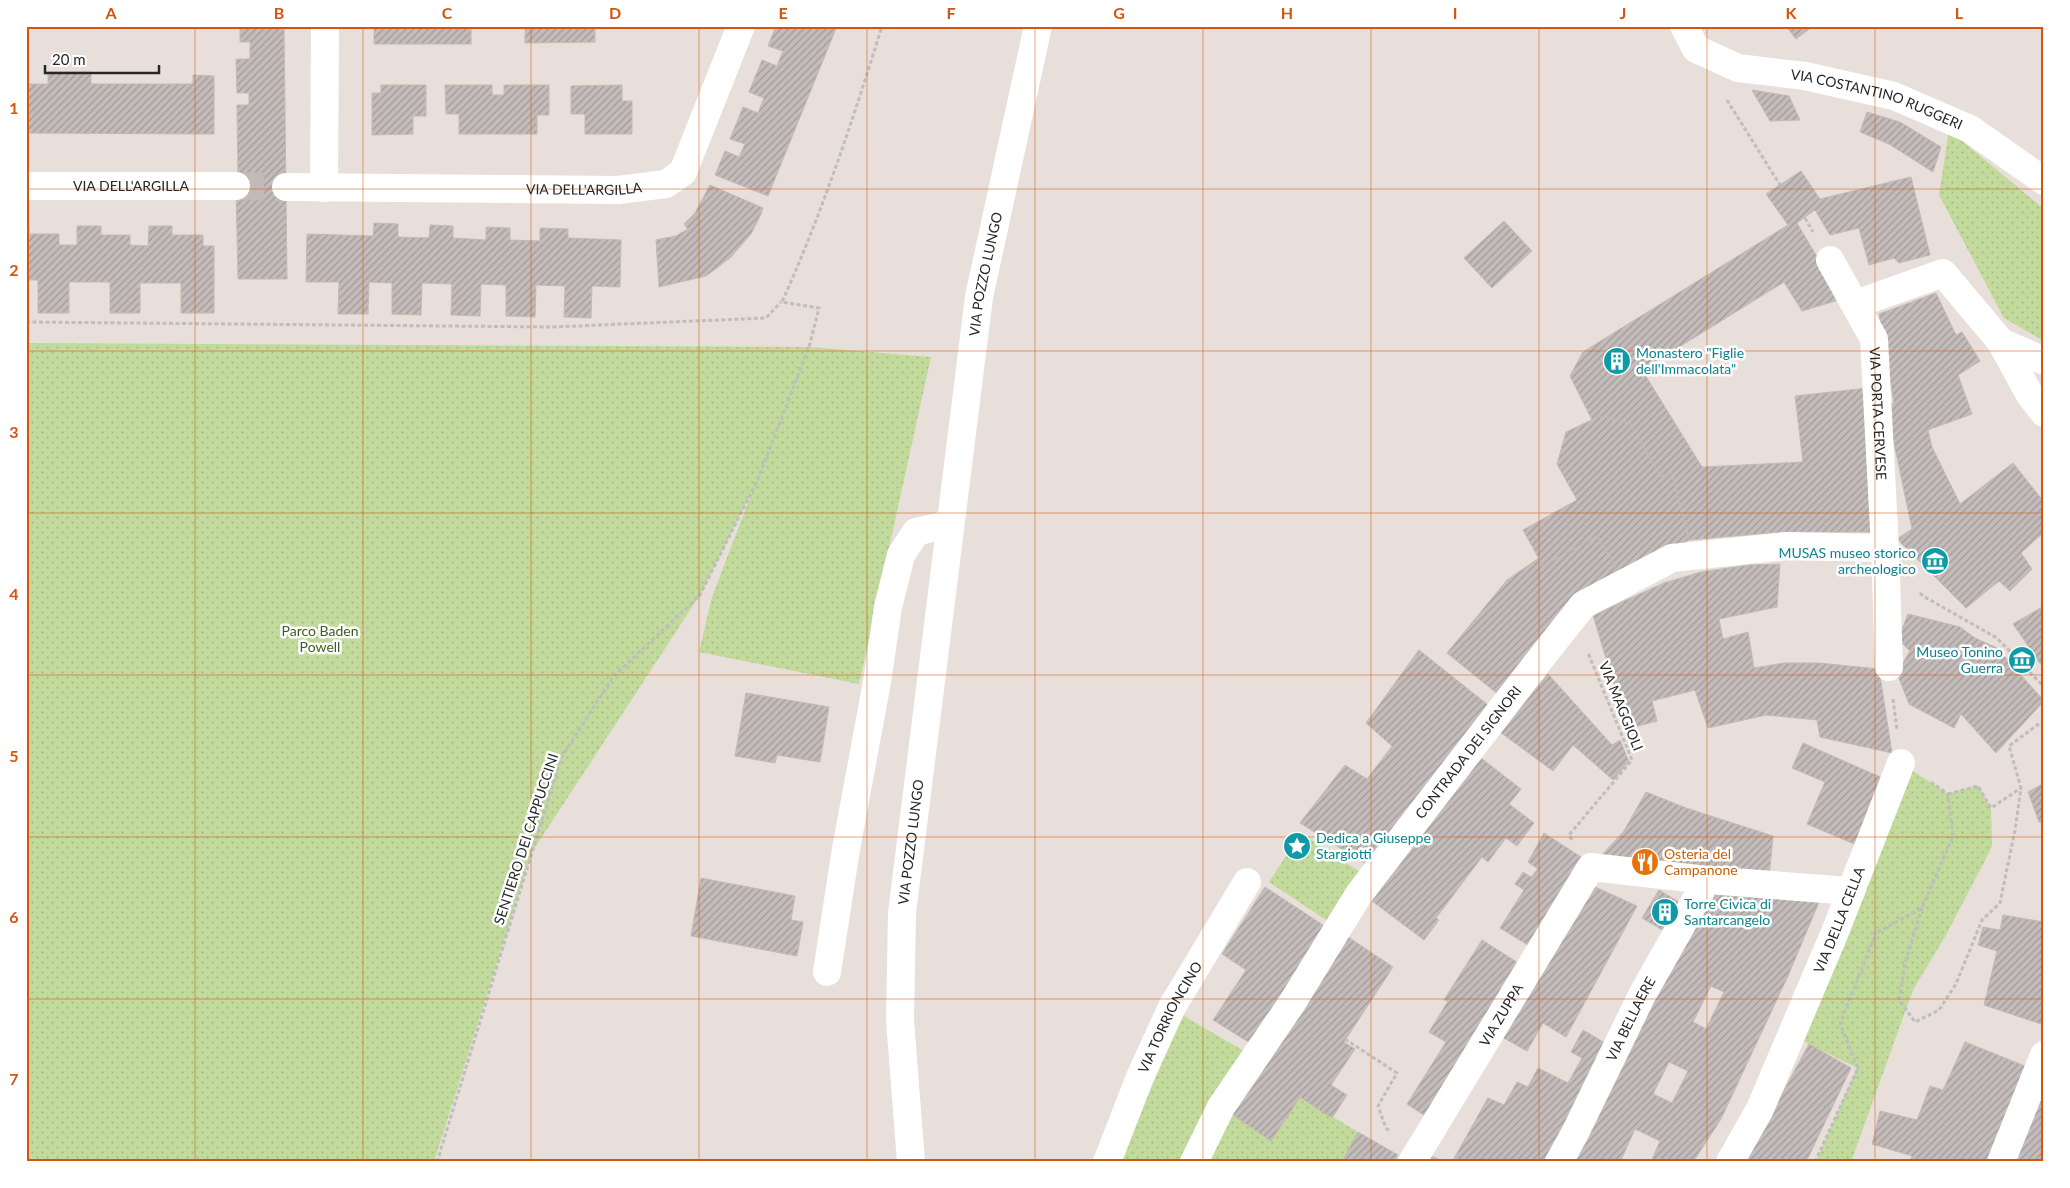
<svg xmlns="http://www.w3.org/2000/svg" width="2070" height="1188" font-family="Lato,sans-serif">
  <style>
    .green { fill: url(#green-dots) }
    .building { fill: url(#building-hatch); stroke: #c3bab4; fill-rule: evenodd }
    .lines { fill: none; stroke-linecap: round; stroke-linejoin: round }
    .minor-tunnel { stroke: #c2bab6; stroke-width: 28; stroke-dasharray: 28 14; stroke-linecap: butt }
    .path { stroke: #bebebe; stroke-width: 3; stroke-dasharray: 4 2.5; stroke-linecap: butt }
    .minor { stroke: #fff; stroke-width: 28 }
    .grid { fill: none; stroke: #d5540f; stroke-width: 1; stroke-opacity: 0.55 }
    .labels { text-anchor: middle; stroke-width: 5; stroke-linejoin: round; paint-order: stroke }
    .street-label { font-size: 14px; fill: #272727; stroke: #fff }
    .culture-label { font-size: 14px; fill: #0d838f; stroke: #fff; text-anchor: start }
    .park-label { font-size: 14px; fill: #3d5c20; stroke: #fff }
    .food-label { font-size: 14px; fill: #c56008; stroke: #fff; text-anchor: start }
    .neatline { fill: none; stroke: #d5540f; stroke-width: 2 }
    .grid-label { font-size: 16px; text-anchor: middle; font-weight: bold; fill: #d5540f }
  </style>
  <defs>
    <pattern id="green-dots" width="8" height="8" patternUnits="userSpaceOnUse" patternTransform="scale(1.25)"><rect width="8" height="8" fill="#c2da9c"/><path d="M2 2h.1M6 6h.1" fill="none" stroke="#a7bb86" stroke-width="1.8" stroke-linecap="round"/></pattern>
    <pattern id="building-hatch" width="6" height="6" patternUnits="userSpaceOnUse" patternTransform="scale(1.25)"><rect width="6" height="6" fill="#c4bcba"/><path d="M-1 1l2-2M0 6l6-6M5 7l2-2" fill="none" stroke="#9f9997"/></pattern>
  </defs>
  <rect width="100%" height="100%" fill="#e9dfda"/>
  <g class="green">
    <path d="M1949 130 2044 209V341L2004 318 1939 195Z"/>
    <path d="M26 343 809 347 931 357 859 684 699 652 712 597 754 487 700 595 532 852 434 1162H26Z"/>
    <path d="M1901 763 1948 794 1978 786 1991 808 1992 847 1946 935 1913 990 1851 1162H1816L1857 1068 1791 1035Z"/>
    <path d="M1301 833 1360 872 1329 922 1269 882Z"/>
    <path d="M1182 1015 1244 1051 1179 1162H1120Z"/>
    <path d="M1300 1097 1358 1132 1342 1162H1198L1226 1110 1271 1140Z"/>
  </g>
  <g class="building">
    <path d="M240 26H284L287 279H238L236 186 238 176 237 105H249V93H237L236 59H250V42H240Z"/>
    <path d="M374 26H635V27H595V42L525 43V27L471 28V44H374Z"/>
    <path d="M776 26H837L768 196 715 175 725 151 739 157 745 144 730 139 743 107 758 113 764 98 749 92 762 60 777 66 783 51 768 46Z"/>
    <path d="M1786 26H1813L1796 39Z"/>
    <path d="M48 72H91V84H193V75L214 76V134L26 133V84H48Z"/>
    <path d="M381 85H426V116H413V134L372 135V93H381Z"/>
    <path d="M445 85H492V95H504V85H549V115H537V134H459V114H446Z"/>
    <path d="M622 85V101H632V134H585V114H571V86Z"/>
    <path d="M1752 90 1789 96 1800 120 1770 121Z"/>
    <path d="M1867 112 1900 122 1941 147 1933 172 1889 144 1860 132Z"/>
    <path d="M1801 171 1820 199 1911 177 1930 255 1899 263 1894 258 1869 265 1859 228 1830 235 1815 210 1797 223 1842 299 1802 311 1784 282 1642 370 1702 467 1803 462 1795 396 1868 388 1877 532H1780L1689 540 1672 473 1660 476 1630 423 1600 416 1592 420 1570 376 1583 352 1788 225 1766 194Z"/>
    <path d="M710 185 763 208 761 214 751 234 730 258 706 276 659 287 656 240 676 236 688 229 684 224 695 213Z"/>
    <path d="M1504 221 1532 251 1492 288 1464 258Z"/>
    <path d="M374 223 398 224V237L429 238 430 225 453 226V238L486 240V227L510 228V240L540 241V228L568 229V238L621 240 620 287 592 286 591 318 564 317 565 286 536 285 535 317 506 316V285L481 284 480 316 451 315 452 284 422 283 421 315 392 314V283L369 282 368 314H338L339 282H306L307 234 373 236Z"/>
    <path d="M26 226H29V234H59V245H77V226H101V235H130V245L148 246 149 226H172V235H203V246H214V313H181V283H140V313H110V282H69V313H38V280H26Z"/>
    <path d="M1936 293 1956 335 1962 332 1980 361 1958 375 1972 414 1928 430 1932 447 1960 504 2013 463 2044 502V532L2021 553 2032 569 2010 591 1999 581 1966 608 1897 539 1912 529 1886 405 1894 403 1879 314Z"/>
    <path d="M1600 416 1630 423 1660 476 1672 473 1689 540 1621 576 1597 536 1543 566 1523 530 1577 500 1557 464 1566 432Z"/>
    <path d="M1597 536 1621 576 1499 695 1447 653 1507 580 1539 558 1543 566Z"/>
    <path d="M1780 564 1777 607 1719 619 1723 639 1748 632 1754 668 1784 663H1819L1879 669 1892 753 1820 737 1817 720 1766 715 1708 728 1695 690 1652 701 1657 721 1627 729 1593 615 1664 583 1701 572 1749 565Z"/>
    <path d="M2044 606V669L2013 624Z"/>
    <path d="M1908 614 1960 627 1975 638 1997 648 2044 701 1996 753 1961 714 1954 728 1909 704 1897 673 1910 651 1898 639Z"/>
    <path d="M1419 650 1493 709 1364 863 1300 823 1345 765 1367 779 1392 746 1366 723Z"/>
    <path d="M1548 674 1612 745 1620 740 1629 762 1613 780 1573 745 1553 771 1500 732Z"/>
    <path d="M746 693 829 707 820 762 777 755 775 763 735 756Z"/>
    <path d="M1803 743 1887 780 1859 846 1807 824 1825 782 1792 768Z"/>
    <path d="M1481 758 1521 789 1509 804 1534 823 1517 846 1506 838 1488 862 1482 857 1436 918 1439 920 1424 940 1372 901Z"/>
    <path d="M2044 783V822H2039L2028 792Z"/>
    <path d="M1646 792 1686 808 1773 836 1769 878 1600 857 1624 831Z"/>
    <path d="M1544 833 1584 859 1528 945 1500 928 1524 890 1515 884 1523 872 1531 877 1538 869 1528 862Z"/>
    <path d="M701 878 795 896 791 920 803 922 797 956 691 936Z"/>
    <path d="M1593 886 1637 906 1566 1037 1543 1023 1527 1051 1502 1037Z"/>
    <path d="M1710 886 1822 895 1788 976 1721 1119 1693 1162H1651L1660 1141 1635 1129 1621 1160 1625 1162H1563ZM1711 986 1724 992 1706 1029 1693 1022ZM1669 1062 1688 1071 1672 1103 1653 1094Z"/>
    <path d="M1265 887 1326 927 1250 1043 1213 1020 1246 970 1222 954Z"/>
    <path d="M1659 890 1687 907 1671 935 1642 918Z"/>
    <path d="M2003 915 2044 922V1025L1984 1005 1997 951 1978 945 1983 927 2000 930Z"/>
    <path d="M1342 933 1393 967 1344 1042 1355 1049 1331 1085 1347 1095 1332 1118 1300 1097 1271 1141 1226 1110Z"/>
    <path d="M1482 940 1523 966 1427 1117 1407 1104 1446 1042 1429 1032 1448 1001 1444 1000Z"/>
    <path d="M1583 1030 1612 1047 1552 1162H1452L1488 1098 1504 1105 1517 1082 1528 1087 1538 1068 1568 1083 1582 1058 1571 1052Z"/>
    <path d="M1965 1042 2030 1068 1995 1162H1910L1912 1156 1872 1144 1880 1111 1917 1120 1930 1086 1943 1090Z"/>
    <path d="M1809 1044 1851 1068 1806 1162H1745Z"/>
    <path d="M2044 1072V1162H2008Z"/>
    <path d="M1358 1132 1398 1155 1394 1162H1342Z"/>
    <path d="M1431 1156 1445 1162H1428Z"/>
  </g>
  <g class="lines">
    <path class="minor-tunnel" d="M236 186 286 187"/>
    <g class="path">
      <path d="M1727 100 1780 185"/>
      <path d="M1805 218 1813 232"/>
      <path d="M26 322 552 327 766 318 781 302"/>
      <path d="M1920 593 1923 596 1997 638 2044 687"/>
      <path d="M1893 699 1897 730"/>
      <path d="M1948 794 1978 786 1991 808 2021 788"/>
      <path d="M1572 840 1569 835 1632 760 1588 653"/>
      <path d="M1922 908 1905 963 1899 1000 1915 1022 1939 1010 1956 984 1982 920 2000 903 2015 830 2021 788 2009 746 2044 720"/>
      <path d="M1871 933H1876L1922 908 1953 836 1948 794 1929 781"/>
      <path d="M1345 1039 1397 1073 1378 1106 1386 1128 1391 1132"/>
      <path d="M437 1162 561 758 613 677 700 595 758 479 809 347 819 308 782 302C822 213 853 120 882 26"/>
      <path d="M1815 1162 1858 1068 1840 1024 1876 933"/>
    </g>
    <g class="minor">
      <path id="s1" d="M1684 26 1696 49 1738 68 1805 76 1894 96 1970 129 2044 181"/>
      <path id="s2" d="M26 186H236"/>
      <path id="s3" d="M286 187 618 190 666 184 683 172 741 26"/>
      <path d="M324 188 325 26"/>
      <path id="s4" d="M1830 260 1874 339 1885 548 1889 667"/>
      <path d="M1856 304 1943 273 2001 342 2030 395 2044 413"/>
      <path d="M2001 342 2044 361"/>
      <path d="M827 972 846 849 877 682 888 607 901 555 916 532 949 524"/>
      <path id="s5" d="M911 1162 900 1020 902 913 979 297 1038 26"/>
      <path id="s6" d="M1107 1162 1140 1077 1172 1007 1247 882"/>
      <path id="s7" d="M1194 1162 1221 1107 1292 1003 1359 894 1541 658 1583 605 1672 558 1787 546 1885 548"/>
      <path id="s8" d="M1412 1162 1591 867 1707 880 1851 891"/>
      <path id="s9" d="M1559 1162 1575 1133 1642 995 1707 880"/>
      <path id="s10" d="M1730 1162 1760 1109 1835 932 1901 763"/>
      <path d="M2001 1162 2044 1055"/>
    </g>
  </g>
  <path class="grid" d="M195 26V1162M363 26V1162M531 26V1162M699 26V1162M867 26V1162M1035 26V1162M1203 26V1162M1371 26V1162M1539 26V1162M1707 26V1162M1875 26V1162M26 189H2044M26 351H2044M26 513H2044M26 675H2044M26 837H2044M26 999H2044"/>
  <defs>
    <g id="building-disc" transform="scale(1.4375)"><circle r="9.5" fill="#0f9aa8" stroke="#fff"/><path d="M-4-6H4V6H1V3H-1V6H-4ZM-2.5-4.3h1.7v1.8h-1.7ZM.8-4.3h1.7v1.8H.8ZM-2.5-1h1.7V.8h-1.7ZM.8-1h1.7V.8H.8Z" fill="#fff"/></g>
    <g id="museum-disc" transform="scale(1.4375)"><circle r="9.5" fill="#0f9aa8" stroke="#fff"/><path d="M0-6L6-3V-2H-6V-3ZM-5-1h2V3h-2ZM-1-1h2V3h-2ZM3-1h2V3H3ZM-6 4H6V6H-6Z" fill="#fff"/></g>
    <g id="sight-disc" transform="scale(1.4375)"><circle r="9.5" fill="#0f9aa8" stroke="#fff"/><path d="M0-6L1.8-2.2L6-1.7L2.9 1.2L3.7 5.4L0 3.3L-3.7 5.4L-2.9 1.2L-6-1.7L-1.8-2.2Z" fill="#fff"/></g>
    <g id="restaurant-disc" transform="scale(1.4375)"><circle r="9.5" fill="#e8710a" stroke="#fff"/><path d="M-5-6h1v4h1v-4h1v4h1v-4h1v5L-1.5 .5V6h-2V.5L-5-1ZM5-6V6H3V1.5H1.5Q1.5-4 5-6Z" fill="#fff"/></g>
  </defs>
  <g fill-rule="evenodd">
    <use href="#building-disc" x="1617" y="361"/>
    <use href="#museum-disc" x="1935" y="561"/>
    <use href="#museum-disc" x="2022" y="660"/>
    <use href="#sight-disc" x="1297" y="846"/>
    <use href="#restaurant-disc" x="1645" y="862"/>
    <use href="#building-disc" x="1665" y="912"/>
  </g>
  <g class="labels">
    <g class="street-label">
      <text dy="5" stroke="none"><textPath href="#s1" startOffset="215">VIA COSTANTINO RUGGERI</textPath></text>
      <text dy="5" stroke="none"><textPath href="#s2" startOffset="105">VIA DELL'ARGILLA</textPath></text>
      <text dy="5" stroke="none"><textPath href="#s3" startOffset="298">VIA DELL'ARGILLA</textPath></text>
      <text dy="5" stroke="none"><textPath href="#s5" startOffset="894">VIA POZZO LUNGO</textPath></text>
      <text dy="5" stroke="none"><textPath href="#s4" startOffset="165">VIA PORTA CERVESE</textPath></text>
      <text transform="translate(1621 706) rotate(68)" y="5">VIA MAGGIOLI</text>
      <text dy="5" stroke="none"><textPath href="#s7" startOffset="494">CONTRADA DEI SIGNORI</textPath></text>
      <text transform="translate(526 839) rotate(-72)" y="5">SENTIERO DEI CAPPUCCINI</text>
      <text dy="5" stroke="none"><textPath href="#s5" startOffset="321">VIA POZZO LUNGO</textPath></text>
      <text dy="5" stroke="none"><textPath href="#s10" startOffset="266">VIA DELLA CELLA</textPath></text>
      <text dy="5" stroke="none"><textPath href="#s8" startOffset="172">VIA ZUPPA</textPath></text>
      <text dy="5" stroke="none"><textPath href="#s6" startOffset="158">VIA TORRIONCINO</textPath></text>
      <text dy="5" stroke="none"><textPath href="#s9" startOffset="160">VIA BELLAERE</textPath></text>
    </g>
    <g class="culture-label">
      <text x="1636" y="358">Monastero "Figlie<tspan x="1636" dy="16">dell'Immacolata"</tspan></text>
      <text x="1916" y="558" text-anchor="end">MUSAS museo storico<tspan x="1916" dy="16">archeologico</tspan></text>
      <text x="2003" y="657" text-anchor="end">Museo Tonino<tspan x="2003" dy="16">Guerra</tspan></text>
      <text x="1316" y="843">Dedica a Giuseppe<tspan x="1316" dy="16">Stargiotti</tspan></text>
      <text x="1684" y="909">Torre Civica di<tspan x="1684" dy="16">Santarcangelo</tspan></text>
    </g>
    <g class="park-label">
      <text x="320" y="636">Parco Baden<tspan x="320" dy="16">Powell</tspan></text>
    </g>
    <g class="food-label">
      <text x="1664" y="859">Osteria del<tspan x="1664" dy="16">Campanone</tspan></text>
    </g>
  </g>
  <rect width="2070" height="1188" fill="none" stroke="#ffffff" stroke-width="55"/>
  <path d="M45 65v8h114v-8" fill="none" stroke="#272727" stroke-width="2.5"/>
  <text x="52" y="65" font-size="15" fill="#272727" stroke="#ffffff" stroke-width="4" paint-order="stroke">20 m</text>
  <rect x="28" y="28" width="2014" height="1132" class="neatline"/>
  <g class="grid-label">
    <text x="111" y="19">A</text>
    <text x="279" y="19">B</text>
    <text x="447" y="19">C</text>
    <text x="615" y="19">D</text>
    <text x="783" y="19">E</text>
    <text x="951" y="19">F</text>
    <text x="1119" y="19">G</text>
    <text x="1287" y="19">H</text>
    <text x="1455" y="19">I</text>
    <text x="1623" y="19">J</text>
    <text x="1791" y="19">K</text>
    <text x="1959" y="19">L</text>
    <text x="14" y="114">1</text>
    <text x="14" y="276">2</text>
    <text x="14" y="438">3</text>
    <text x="14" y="600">4</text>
    <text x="14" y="762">5</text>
    <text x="14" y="923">6</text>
    <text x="14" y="1085">7</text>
  </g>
</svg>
